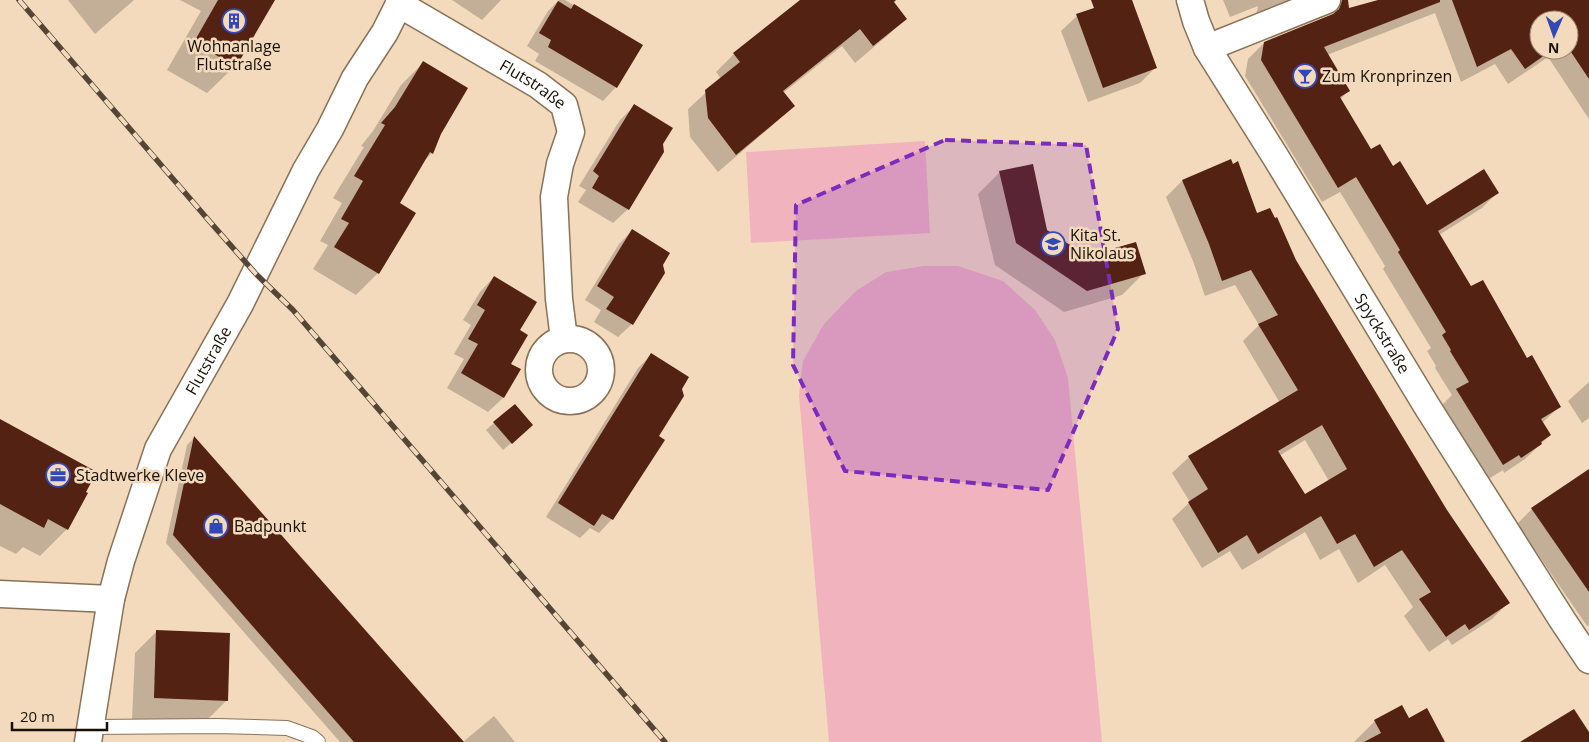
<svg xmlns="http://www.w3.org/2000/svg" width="1589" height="742" font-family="'Open Sans',sans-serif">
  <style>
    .green { fill: #f1b4bf }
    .shadow { fill: #0003; fill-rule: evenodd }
    .building { fill: #532212; fill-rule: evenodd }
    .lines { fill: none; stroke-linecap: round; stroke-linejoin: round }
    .lane-casing { stroke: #897257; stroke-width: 16 }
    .street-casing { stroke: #897257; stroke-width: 29 }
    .lane { stroke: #fff; stroke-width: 14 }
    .street { stroke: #fff; stroke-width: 26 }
    .rail-casing { stroke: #534637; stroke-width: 5.5 }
    .rail { stroke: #f4dabd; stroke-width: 4; stroke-dasharray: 11; stroke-linecap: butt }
    .marked { fill: #7b2cbf; fill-opacity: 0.2; stroke: #7b2cbf; stroke-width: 4; stroke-dasharray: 10 6; stroke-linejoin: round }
    .labels { text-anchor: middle; stroke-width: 5; stroke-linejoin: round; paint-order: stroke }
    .poi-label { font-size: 16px; fill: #181006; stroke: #f4dabd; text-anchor: start }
    .street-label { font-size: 16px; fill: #181006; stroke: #f4dabd }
  </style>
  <rect width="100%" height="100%" fill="#f4dabd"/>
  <g class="green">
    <path d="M925 141 930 233 751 243 746 152Z"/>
    <path d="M924 266H958L1003 281 1035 310 1055 340 1068 378 1102 742H829L799 395 803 361 824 324 856 291 886 272Z"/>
  </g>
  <g class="shadow">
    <path d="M68 0H134L95 34Z"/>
    <path d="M180 0H273L235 66 207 93 167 70 201 11Z"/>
    <path d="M452 0H501L482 20Z"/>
    <path d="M559 0H565L641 45 616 87 603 101 535 61 539 54 527 46 548 11Z"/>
    <path d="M802 0H895L893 2 905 19 887 36 855 63 842 46 783 93 793 105 775 123 718 172 690 137 688 109 721 79 716 72 734 54Z"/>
    <path d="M1119 0H1130L1156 67 1140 83 1088 102 1061 31 1077 16Z"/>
    <path d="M1223 0H1294L1255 21 1258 6 1230 17Z"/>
    <path d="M1382 0H1589V119L1548 57 1508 84 1495 64 1461 82 1435 13 1327 55 1348 91 1340 100 1371 151 1392 167 1427 206 1497 193 1482 208 1439 235 1470 288 1527 359 1559 407 1542 423 1550 435 1525 459 1504 473 1503 470 1487 480 1442 405 1452 395 1435 368 1436 366 1427 351 1431 348 1383 269 1385 266 1340 192 1322 202 1245 76 1248 59 1264 43ZM1539 20H1569V50H1539Z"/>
    <path d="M423 63 432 153 422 163 398 204 378 273 356 295 313 269 328 245 320 241 342 203 333 198 364 147 361 146 373 131 401 85Z"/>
    <path d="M634 106 628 209 613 223 578 202 586 190 579 186 620 120Z"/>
    <path d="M1000 172 1046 231 1087 258 1144 273 1122 295 1064 312 995 265 978 194Z"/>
    <path d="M1182 181 1256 215 1295 261 1446 510 1508 603 1492 619 1452 645 1448 639 1429 652 1404 616 1413 607 1385 565 1358 583 1339 549 1320 560 1305 532 1242 570 1230 551 1202 568 1172 519 1190 502 1172 473 1189 457 1280 403 1243 341 1259 325 1235 285 1205 296 1193 261 1166 197ZM1305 440 1329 481 1305 495 1279 456Z"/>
    <path d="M632 231V324L618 337 594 322 601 310 585 300 619 244Z"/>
    <path d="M494 277 518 330 509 364 519 370 503 398 488 412 447 388 464 359 454 354 471 325 463 320 480 292Z"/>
    <path d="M651 355 657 437 612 519 599 533 590 528 580 538 546 517 638 368Z"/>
    <path d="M1589 382V418L1582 423 1568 401Z"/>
    <path d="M0 421 67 529 40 556 23 547 16 554 0 546Z"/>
    <path d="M494 423 524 432 503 450 486 430Z"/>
    <path d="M194 438 463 742H340L166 543 187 445Z"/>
    <path d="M1589 473V625L1587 626 1517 524 1532 509Z"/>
    <path d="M157 631 226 701 204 723 132 720 135 653Z"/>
    <path d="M494 716 515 742H463Z"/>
    <path d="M1408 719 1444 742H1354L1375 721Z"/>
  </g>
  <g class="building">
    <path d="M218 0H275L236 67 194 42Z"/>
    <path d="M800 0H896L894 2 907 19 873 46 860 29 783 91 795 106 736 155 708 118 705 90 740 62 733 53Z"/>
    <path d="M1091 0H1132L1157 68 1103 88 1076 14 1094 8Z"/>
    <path d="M1342 0H1348L1349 8 1378 0H1440V2L1324 47 1350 91 1340 97 1371 149 1380 144 1393 166 1400 161 1427 205 1484 169 1499 193 1438 231 1471 286 1483 280 1527 358 1532 355 1561 407 1541 419 1551 435 1541 442 1542 444 1521 458 1519 455 1503 465 1456 389 1469 382 1450 351 1451 350 1442 335 1446 332 1398 252 1400 250 1356 177 1338 188 1261 60 1264 42 1333 14 1339 9Z"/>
    <path d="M1452 0H1589V79L1569 49V20H1539V50H1552L1525 69 1511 49 1477 67Z"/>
    <path d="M558 1 571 9 574 4 643 45 617 88 548 47 551 40 539 33Z"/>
    <path d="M423 61 468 88 441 134 433 154 430 152 400 203 416 213 379 274 334 247 349 223 341 219 363 181 354 176 385 125 381 123 395 107Z"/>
    <path d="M634 104 673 128 663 144 664 152 629 210 592 188 599 176 593 171Z"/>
    <path d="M1231 159 1233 164 1238 161 1257 213 1270 208 1275 218 1277 217 1296 260 1328 313 1447 510 1510 603 1469 630 1465 624 1446 637 1419 599 1431 592 1402 550 1374 567 1355 534 1337 544 1321 516 1258 554 1247 535 1218 553 1188 502 1208 489 1188 456 1298 390 1258 324 1278 315 1251 270 1222 281 1209 244 1182 180ZM1322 425 1347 469 1305 494 1278 451Z"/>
    <path d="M1033 164 1047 230 1087 256 1136 242 1146 274 1087 291 1016 243 999 171Z"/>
    <path d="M632 229 670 253 663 265 665 273 633 325 606 309 614 297 597 286Z"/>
    <path d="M494 276 537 302 520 330 528 335 511 364 521 369 504 398 461 373 478 344 468 339 485 310 477 305Z"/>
    <path d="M651 353 689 377 682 389 684 396 659 436 665 440 613 520 602 514 594 526 558 503Z"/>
    <path d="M515 404 533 425 512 444 493 422Z"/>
    <path d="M0 419 97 472 86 492 88 493 68 530 48 519 44 528 0 504Z"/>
    <path d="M194 436 464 742H354L173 535Z"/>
    <path d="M1589 469V592L1531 508Z"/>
    <path d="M156 630 230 633 228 701 154 698Z"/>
    <path d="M1402 705 1409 718 1427 708 1445 742H1364L1381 733 1374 720Z"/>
    <path d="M1574 709 1589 732V742H1520Z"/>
  </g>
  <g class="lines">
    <g class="lane-casing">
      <path id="lane" d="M90 727 217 726 287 728 312 737 318 742"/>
    </g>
    <g class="street-casing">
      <g id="street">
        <path id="s1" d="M1190 0 1196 21 1207 48 1275 156 1428 408 1563 621 1589 660"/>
        <path id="s2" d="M399 4 538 85 564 105 571 132 560 164 554 197 559 299 564 339"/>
        <path d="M1207 48 1327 0"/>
        <circle cx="570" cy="370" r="31"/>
        <path d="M0 594 111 599"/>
        <path id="s3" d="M88 742 111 599 121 561 158 449 240 304 306 170 330 129 355 78 385 32 401 0"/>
      </g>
    </g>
    <use href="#lane" class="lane"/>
    <use href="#street" class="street"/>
    <g class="rail-casing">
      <path id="rail" d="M19 0 211 223 256 274 293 310 665 742"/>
    </g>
    <use href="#rail" class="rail"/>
  </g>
  <path class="marked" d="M945 140 1086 145 1118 329 1048 490 845 471 793 365 796 205Z"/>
  <defs>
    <g id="building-ring" transform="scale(1.25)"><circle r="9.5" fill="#f4dabd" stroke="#3247b8" stroke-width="1.5"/><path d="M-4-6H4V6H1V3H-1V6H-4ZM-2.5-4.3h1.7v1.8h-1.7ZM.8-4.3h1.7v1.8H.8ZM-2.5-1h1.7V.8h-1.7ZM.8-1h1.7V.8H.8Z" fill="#3247b8"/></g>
    <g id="bar-ring" transform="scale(1.25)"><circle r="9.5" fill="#f4dabd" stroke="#3247b8" stroke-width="1.5"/><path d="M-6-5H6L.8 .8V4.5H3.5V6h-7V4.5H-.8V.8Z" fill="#3247b8"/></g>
    <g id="school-ring" transform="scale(1.25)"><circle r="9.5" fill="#f4dabd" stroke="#3247b8" stroke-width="1.5"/><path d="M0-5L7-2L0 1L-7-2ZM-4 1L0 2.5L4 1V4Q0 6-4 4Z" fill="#3247b8"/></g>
    <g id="office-ring" transform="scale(1.25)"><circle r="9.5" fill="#f4dabd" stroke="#3247b8" stroke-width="1.5"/><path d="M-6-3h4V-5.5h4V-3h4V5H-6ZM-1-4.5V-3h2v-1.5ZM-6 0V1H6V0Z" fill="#3247b8"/></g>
    <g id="shop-ring" transform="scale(1.25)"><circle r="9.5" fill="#f4dabd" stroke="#3247b8" stroke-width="1.5"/><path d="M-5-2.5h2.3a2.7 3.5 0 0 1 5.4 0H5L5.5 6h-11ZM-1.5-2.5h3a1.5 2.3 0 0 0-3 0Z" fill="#3247b8"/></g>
  </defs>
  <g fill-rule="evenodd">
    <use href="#building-ring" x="234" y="21"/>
    <use href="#bar-ring" x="1305" y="76"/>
    <use href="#school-ring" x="1053" y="244"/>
    <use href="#office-ring" x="58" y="475"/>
    <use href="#shop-ring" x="216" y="526"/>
  </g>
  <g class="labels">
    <g class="poi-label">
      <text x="234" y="52" text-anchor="middle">Wohnanlage<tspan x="234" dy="18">Flutstraße</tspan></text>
      <text x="1322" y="82">Zum Kronprinzen</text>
      <text x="1070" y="241">Kita St.<tspan x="1070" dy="18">Nikolaus</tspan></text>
      <text x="76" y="481">Stadtwerke Kleve</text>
      <text x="234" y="532">Badpunkt</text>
    </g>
    <g class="street-label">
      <text dy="6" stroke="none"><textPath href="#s2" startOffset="156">Flutstraße</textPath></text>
      <text dy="6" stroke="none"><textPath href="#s1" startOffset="386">Spyckstraße</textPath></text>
      <text dy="6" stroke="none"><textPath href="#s3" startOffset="404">Flutstraße</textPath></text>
    </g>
  </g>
  <g transform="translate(1554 35) rotate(182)"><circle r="24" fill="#f4dabd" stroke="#9c8974"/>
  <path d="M0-4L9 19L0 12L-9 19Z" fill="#3247b8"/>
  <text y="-8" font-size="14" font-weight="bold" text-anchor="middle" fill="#181006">N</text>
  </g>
  <path d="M12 722v8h95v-8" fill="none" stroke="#181006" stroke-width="2.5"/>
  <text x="20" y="722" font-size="15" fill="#181006" stroke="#f4dabd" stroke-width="4" paint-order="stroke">20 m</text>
</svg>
